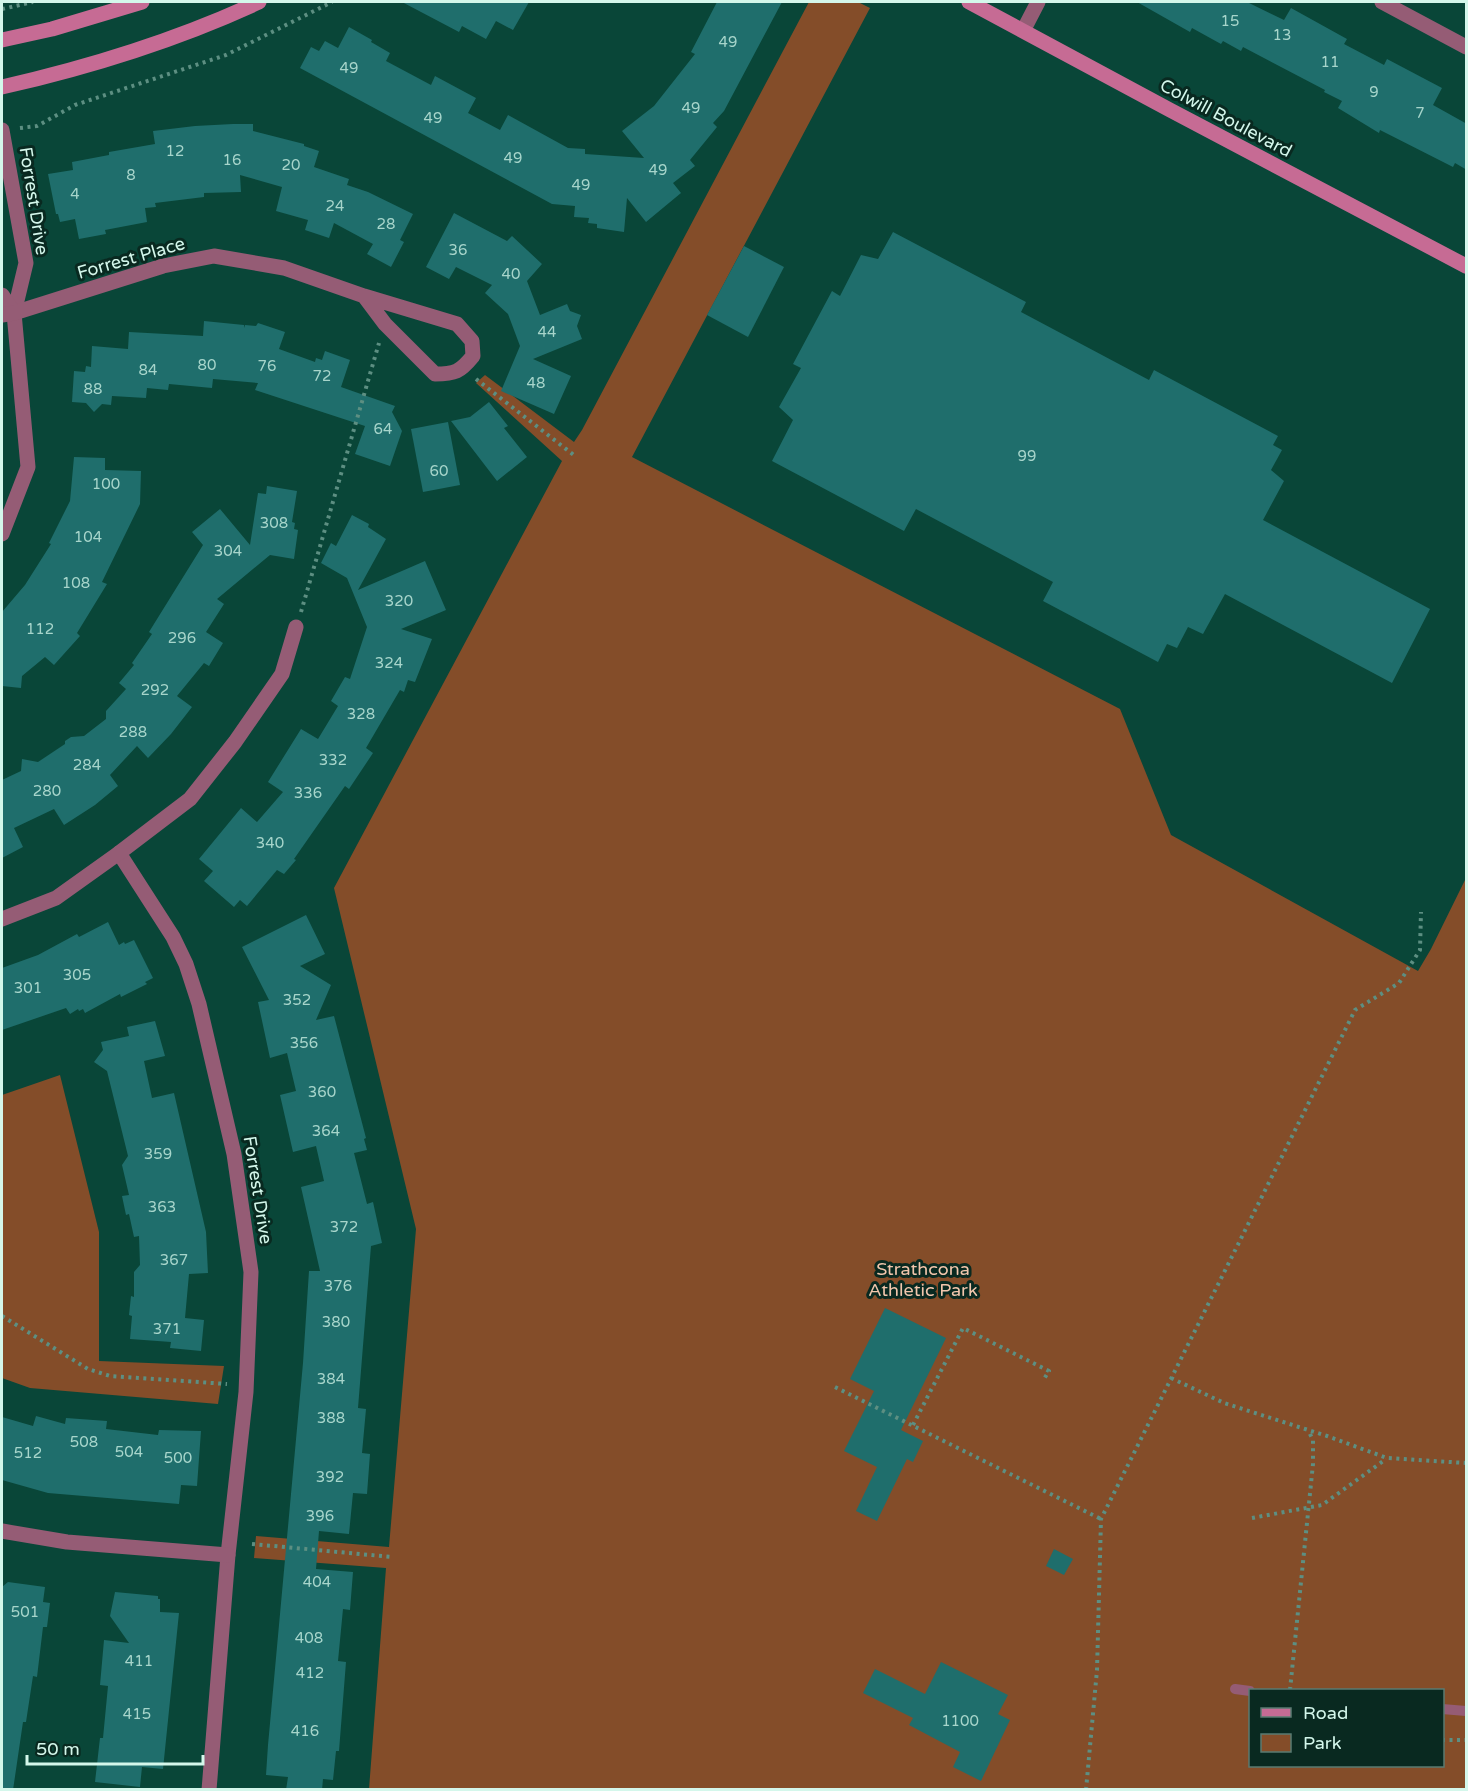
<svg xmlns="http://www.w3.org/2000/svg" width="1468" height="1791" font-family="'Varela Round',sans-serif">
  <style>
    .green { fill: #844d29; fill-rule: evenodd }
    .building { fill: #1f6e6c }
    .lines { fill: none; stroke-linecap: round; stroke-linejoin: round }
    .path { stroke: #5d8f82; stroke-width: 4; stroke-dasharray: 3 4.5; stroke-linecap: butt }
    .lane { stroke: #955c75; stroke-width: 10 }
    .street { stroke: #955c75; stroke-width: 15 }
    .secondary { stroke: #c66b94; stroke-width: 15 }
    .labels { text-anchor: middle; stroke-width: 6; stroke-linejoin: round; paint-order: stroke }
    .number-label { font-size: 15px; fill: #a7d5cb }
    .street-label { font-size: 18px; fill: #d4f7eb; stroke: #092920 }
    .park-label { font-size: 18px; fill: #f2c6ac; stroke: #092920 }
  </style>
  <rect width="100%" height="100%" fill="#094638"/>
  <g class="green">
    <path d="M809 2H858L870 8 632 457 1120 709 1171 835 1418 971 1431 949 1466 878V1789H369L386 1568 254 1558 256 1536 389 1547 416 1229 334 888 562 461 476 383 485 375 574 442 582 430ZM1250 1690H1442V1766H1250Z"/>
    <path d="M60 1075 99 1232V1361L224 1366 218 1404 30 1388 2 1378V1095Z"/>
  </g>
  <g class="building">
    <path d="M402 2H529L513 30 496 21 486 39 462 26 459 32Z"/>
    <path d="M717 2H782L724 111 713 123 717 127 690 160 695 166 673 183 681 193 646 222 627 198 624 232 597 228V224L588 223 589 218 574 217 575 206 552 204 300 68 311 47 319 51 325 41 338 48 349 27 372 40 371 42 390 53 386 61 431 85 435 76 476 98 468 113 500 130 508 115 568 148 585 149V154L644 158 622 131 654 106 695 54 691 52Z"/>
    <path d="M1137 2H1247L1284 20 1291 8 1347 39 1344 44 1384 65 1387 59 1442 88 1433 105 1467 124V170L1455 163 1453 167 1380 130 1379 133 1338 108 1342 101 1324 92 1325 90 1243 47 1241 51 1223 41 1221 44 1192 28 1190 32Z"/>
    <path d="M233 124H253V131L304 144V146L319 151 314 167 349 179 347 185 368 192 413 214 400 240 404 242 391 267 367 254 373 244 334 223 329 238 305 230 308 220 276 211 282 187 240 175 241 192 204 193V197L155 203 156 207 145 208 147 222 105 230 106 234 79 239 75 219 60 222 58 214H56L48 174 73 170 72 162 109 155V152L155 144 153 131 195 126Z"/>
    <path d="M454 213 507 241 512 236 542 264 527 281 540 315 567 304 570 311 581 315 577 326 582 339 533 359 571 376 554 414 501 391 520 346 508 314 485 293 492 285 456 267 449 279 426 267Z"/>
    <path d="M893 232 1026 302 1021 312 1149 380 1154 370 1278 436 1273 445 1282 450 1271 470 1284 481 1263 520 1430 609 1392 683 1225 594 1203 634 1188 627 1177 648 1167 644 1158 662 1043 601 1053 582 916 509 904 531 772 461 793 420 779 407 801 368 793 364 832 291 840 296 861 255 878 259Z"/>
    <path d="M744 246 784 267 748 337 707 315Z"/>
    <path d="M204 321 244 325V328L245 325 256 326 258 323 285 332 279 349 315 362 316 358 322 360 325 351 350 360 341 387 395 406 392 412 402 431 390 466 355 454 365 426 255 390 258 383 213 379 212 388 169 384 168 390 147 388 146 398 112 396 111 405 102 404 94 412 86 403 72 402 74 371 85 372 86 366 91 367 92 346 128 349 129 332 203 336Z"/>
    <path d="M489 402 508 426 504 428 527 457 497 481 451 421 470 417Z"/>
    <path d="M448 422 460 485 423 492 411 429Z"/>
    <path d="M74 457 105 458V470L141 471 140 504 102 582 107 584 77 633 80 636 54 665 45 657 22 676 21 688 2 686V612L25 585 51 544 49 543 70 501Z"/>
    <path d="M267 486 297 491 292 522 295 523 294 529 298 530 294 559 270 555 217 599 224 604 206 632 223 643 209 666 204 663 177 696 192 707 171 734 148 758 137 746 110 775 118 786 95 805 64 825 54 809 14 828 23 847 2 858V780L21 771 22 759 38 762 65 744V741L71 737 84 736 106 719V711L126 689 119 683 134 665 132 663 152 634 149 632 203 545 192 532 220 509 250 545 258 493 266 494Z"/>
    <path d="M352 515 369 524 368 527 386 539 358 590 425 561 446 610 401 629 432 639 415 682 408 680 404 692 400 690 366 748 373 753 349 789 345 786 294 859 296 860 284 874 277 870 247 906 240 900 234 907 204 881 213 871 199 859 241 808 257 822 283 792 268 782 301 729 318 739 338 706 331 701 345 677 350 679 367 627 347 578 321 563 331 543 336 546Z"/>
    <path d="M306 915 325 954 300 966 331 985 316 1020 334 1016 366 1138 364 1139 367 1150 354 1153 367 1204 373 1202 382 1243 371 1246 358 1408 366 1409 362 1453 370 1454 367 1494 353 1493 349 1534 319 1531 316 1569 353 1572 350 1610 343 1609 338 1661 346 1662 339 1751H336L333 1780 323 1779 322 1790H286L288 1777 266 1775 268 1745 303 1363 309 1271H320L301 1187 324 1181 316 1146 293 1152 280 1095 296 1091 287 1053 270 1058 258 1002 269 1000 242 947Z"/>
    <path d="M108 922 119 945 124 942 125 944 134 940 153 978 145 982 147 984 121 997 120 994 85 1013 83 1009 79 1011 78 1009 70 1014 66 1008 2 1030V968L38 955 77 934 79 937Z"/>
    <path d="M155 1021 165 1056 144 1061 152 1098 174 1093 206 1232 208 1273 189 1274 185 1318 204 1320 201 1351 170 1348 171 1342 130 1339 132 1316 129 1315 131 1296 134 1297V1272L140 1265 139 1236 134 1237 129 1214 126 1215 122 1196 129 1195 122 1165 128 1156 107 1071 94 1062 103 1050 101 1042 129 1036 127 1027Z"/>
    <path d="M885 1308 946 1338 901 1430 923 1441 913 1462 907 1459 877 1521 856 1511 877 1467 844 1451 874 1391 850 1379Z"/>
    <path d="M36 1416 65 1424 66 1418 107 1421 106 1429 158 1435 159 1430 201 1431 197 1486 181 1485 179 1504 48 1493 2 1480V1417L33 1426Z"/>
    <path d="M1054 1549 1073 1559 1064 1575 1046 1566Z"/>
    <path d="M8 1582 45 1587 43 1602 50 1603 47 1627H43L37 1677 33 1676 26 1722H23L13 1790H2V1587Z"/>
    <path d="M115 1592 158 1596V1599H160V1612L179 1613 163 1769 142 1767 140 1787 95 1782 100 1738H103L108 1686 100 1685 104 1640 129 1643 110 1616Z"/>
    <path d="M941 1662 1008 1695 998 1714 1010 1720 981 1781 953 1767 960 1752 909 1725 913 1718 863 1693 875 1669 925 1694Z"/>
  </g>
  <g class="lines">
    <g class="path">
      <path d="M2 9 33 2"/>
      <path d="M20 128 37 126 75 105 226 55 332 2"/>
      <path d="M476 379 575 456"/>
      <path d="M301 612 379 343"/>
      <path d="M2 1316 88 1369 110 1376 227 1384"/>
      <path d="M1171 1378 1224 1403 1327 1436 1387 1458 1466 1463"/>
      <path d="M835 1387 1101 1519"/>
      <path d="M913 1425 963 1328 1049 1371 1044 1379"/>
      <path d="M1252 1518 1322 1505 1386 1459"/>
      <path d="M252 1544 392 1557"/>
      <path d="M1290 1690 1313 1464V1440L1309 1432"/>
      <path d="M1442 1740H1466"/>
      <path d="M1086 1790 1097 1670 1101 1519 1355 1010 1399 983 1420 950 1421 912"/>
    </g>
    <g class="lane">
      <path d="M1235 1689 1250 1691"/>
      <path d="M1442 1709 1466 1711"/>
    </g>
    <g class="street">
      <path d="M1382 2 1466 47"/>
      <path d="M1024 29 1038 2"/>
      <path d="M2 130 26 263 14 313 28 467 2 534"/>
      <path d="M2 295 14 313"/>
      <path d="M2 315 14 313 163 266 214 256 284 268 364 296 457 324 472 341 473 356C460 372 455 374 435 374L385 324 364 296"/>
      <path d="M119 853 173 937 186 964 199 1004 234 1154 251 1272 246 1392 228 1555 209 1790"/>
      <path d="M2 919 56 898 119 853 190 799 235 742 282 674 296 627"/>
      <path d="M2 1531 67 1542 228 1555"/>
    </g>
    <g class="secondary">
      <path d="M969 2 1170 110 1466 266"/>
      <path d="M2 40 52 29 142 2"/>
      <path d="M2 87C90 67 177 40 259 2"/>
    </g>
  </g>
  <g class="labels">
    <g class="number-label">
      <text x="1230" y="26">15</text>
      <text x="1282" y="40">13</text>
      <text x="728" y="47">49</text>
      <text x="1330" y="67">11</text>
      <text x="349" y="73">49</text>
      <text x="1374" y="97">9</text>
      <text x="691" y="113">49</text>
      <text x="1420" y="118">7</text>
      <text x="433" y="123">49</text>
      <text x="175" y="156">12</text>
      <text x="513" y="163">49</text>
      <text x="232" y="165">16</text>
      <text x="291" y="170">20</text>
      <text x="658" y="175">49</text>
      <text x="131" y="180">8</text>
      <text x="581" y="190">49</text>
      <text x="75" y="199">4</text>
      <text x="335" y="211">24</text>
      <text x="386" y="229">28</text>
      <text x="458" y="255">36</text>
      <text x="511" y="279">40</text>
      <text x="547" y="337">44</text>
      <text x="207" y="370">80</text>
      <text x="267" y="371">76</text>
      <text x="148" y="375">84</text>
      <text x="322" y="381">72</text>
      <text x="536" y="388">48</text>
      <text x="93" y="394">88</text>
      <text x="383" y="434">64</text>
      <text x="1027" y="461">99</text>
      <text x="439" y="476">60</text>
      <text x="106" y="489">100</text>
      <text x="274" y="528">308</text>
      <text x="88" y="542">104</text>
      <text x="228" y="556">304</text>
      <text x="76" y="588">108</text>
      <text x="399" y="606">320</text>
      <text x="40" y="634">112</text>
      <text x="182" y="643">296</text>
      <text x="389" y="668">324</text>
      <text x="155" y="695">292</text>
      <text x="361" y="719">328</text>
      <text x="133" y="737">288</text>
      <text x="333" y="765">332</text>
      <text x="87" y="770">284</text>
      <text x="47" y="796">280</text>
      <text x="308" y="798">336</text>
      <text x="270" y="848">340</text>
      <text x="77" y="980">305</text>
      <text x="28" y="993">301</text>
      <text x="297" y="1005">352</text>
      <text x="304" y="1048">356</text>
      <text x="322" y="1097">360</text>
      <text x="326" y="1136">364</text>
      <text x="158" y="1159">359</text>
      <text x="162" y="1212">363</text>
      <text x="344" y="1232">372</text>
      <text x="174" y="1265">367</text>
      <text x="338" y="1291">376</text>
      <text x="336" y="1327">380</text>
      <text x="167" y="1334">371</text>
      <text x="331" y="1384">384</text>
      <text x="331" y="1423">388</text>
      <text x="84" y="1447">508</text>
      <text x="129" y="1457">504</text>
      <text x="28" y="1458">512</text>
      <text x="178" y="1463">500</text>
      <text x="330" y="1482">392</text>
      <text x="320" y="1521">396</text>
      <text x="317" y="1587">404</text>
      <text x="25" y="1617">501</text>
      <text x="309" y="1643">408</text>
      <text x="139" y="1666">411</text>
      <text x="310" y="1678">412</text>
      <text x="137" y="1719">415</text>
      <text x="960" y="1726">1100</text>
      <text x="305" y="1736">416</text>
    </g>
    <g class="street-label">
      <text transform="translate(1226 118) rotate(28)" y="6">Colwill Boulevard</text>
      <text transform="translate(34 201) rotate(81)" y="6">Forrest Drive</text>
      <text transform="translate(131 258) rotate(-16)" y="6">Forrest Place</text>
      <text transform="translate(258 1190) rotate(81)" y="6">Forrest Drive</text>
    </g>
    <g class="park-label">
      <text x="923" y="1275">Strathcona<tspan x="923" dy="21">Athletic Park</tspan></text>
    </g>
  </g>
  <rect width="1468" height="1791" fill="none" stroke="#d4f7eb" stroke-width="6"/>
  <rect x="1249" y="1689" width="195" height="78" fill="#092920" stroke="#5a7b71" stroke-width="1.5"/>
  <rect x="1261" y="1708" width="30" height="9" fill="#c66b94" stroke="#5a7b71" stroke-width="1.5"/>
  <text x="1303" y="1719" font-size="18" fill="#d4f7eb">Road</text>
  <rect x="1261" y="1734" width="30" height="18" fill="#844d29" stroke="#5a7b71" stroke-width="1.5"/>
  <text x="1303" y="1749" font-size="18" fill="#d4f7eb">Park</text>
  <path d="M27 1755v9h176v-9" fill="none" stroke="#d4f7eb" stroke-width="3"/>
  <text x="36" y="1755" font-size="18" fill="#d4f7eb" stroke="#092920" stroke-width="4.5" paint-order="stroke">50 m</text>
</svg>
